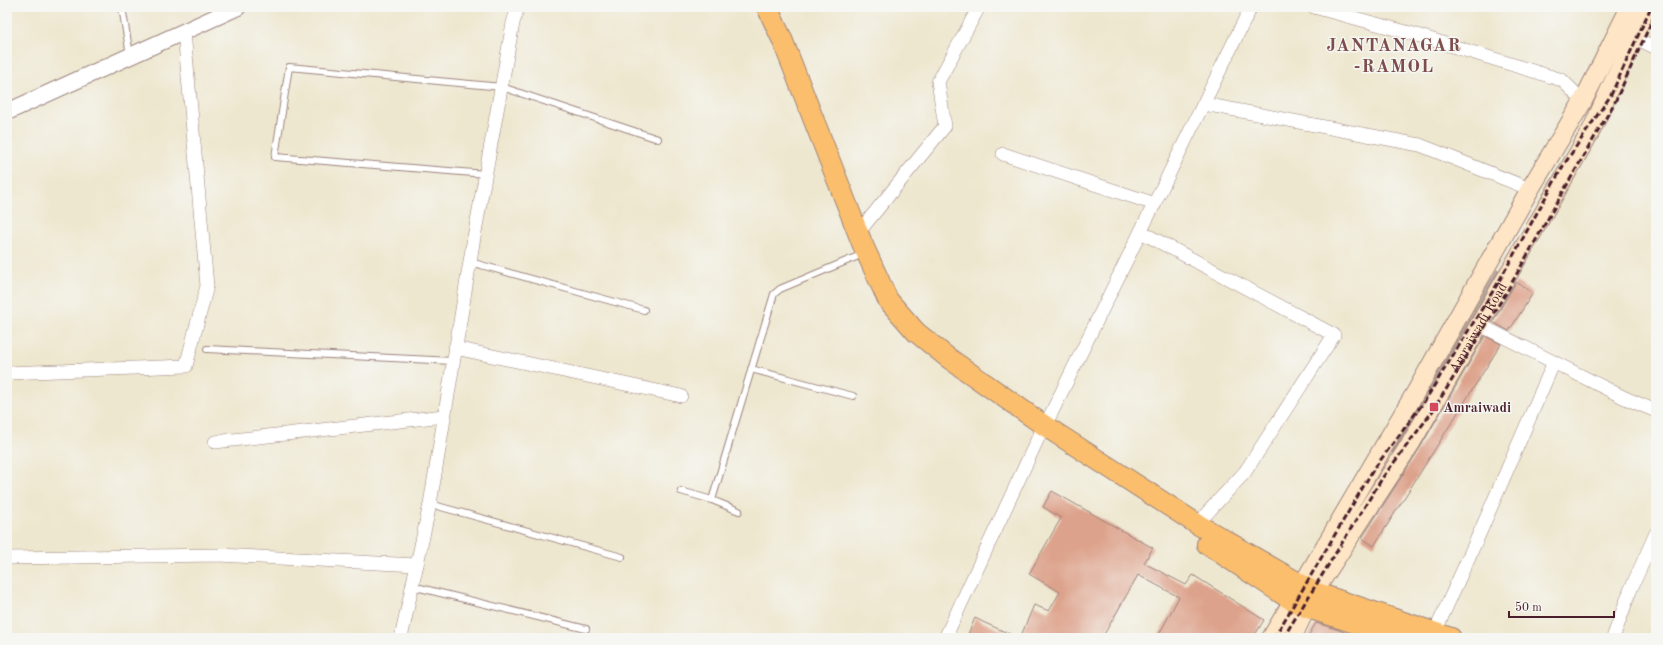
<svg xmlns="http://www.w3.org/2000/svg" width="1663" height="645" font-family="'Old Standard TT',serif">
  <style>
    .building { fill: #dda28b }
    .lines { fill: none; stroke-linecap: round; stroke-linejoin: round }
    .service-casing { stroke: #9c837d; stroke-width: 8 }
    .minor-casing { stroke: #9c837d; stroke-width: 14 }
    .tertiary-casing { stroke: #9c837d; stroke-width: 18 }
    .secondary-casing { stroke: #9c837d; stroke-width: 20 }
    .primary-casing { stroke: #9c837d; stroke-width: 22 }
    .service { stroke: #fff; stroke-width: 6 }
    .minor { stroke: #fff; stroke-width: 13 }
    .tertiary { stroke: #fff; stroke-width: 16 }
    .secondary { stroke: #fde5c5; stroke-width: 18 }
    .primary { stroke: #fabe6d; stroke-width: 20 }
    .rail { stroke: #4a1f2b; stroke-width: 3; stroke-dasharray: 6 3; stroke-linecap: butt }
    .poi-dot { fill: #d1495b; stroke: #f6f6f2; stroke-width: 1.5 }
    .labels { text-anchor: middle; stroke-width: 3; stroke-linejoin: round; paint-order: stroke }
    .street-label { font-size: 14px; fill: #4a1f2b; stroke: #f6f6f2 }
    .poi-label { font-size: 14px; font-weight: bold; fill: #4a1f2b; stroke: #f6f6f2; text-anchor: start }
    .district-label { font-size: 18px; font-weight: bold; letter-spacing: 1px; fill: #7d4d4d; stroke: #f6f6f2 }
  </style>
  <rect width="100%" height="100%" fill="#f6f6f2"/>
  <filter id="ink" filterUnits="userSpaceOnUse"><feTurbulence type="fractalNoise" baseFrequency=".025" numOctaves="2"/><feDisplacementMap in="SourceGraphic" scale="8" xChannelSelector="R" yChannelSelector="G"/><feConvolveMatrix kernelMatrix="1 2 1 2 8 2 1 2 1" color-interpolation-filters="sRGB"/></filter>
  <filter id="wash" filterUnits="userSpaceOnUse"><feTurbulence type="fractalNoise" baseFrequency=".012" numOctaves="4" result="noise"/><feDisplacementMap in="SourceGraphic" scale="16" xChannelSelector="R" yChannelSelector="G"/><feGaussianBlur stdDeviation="0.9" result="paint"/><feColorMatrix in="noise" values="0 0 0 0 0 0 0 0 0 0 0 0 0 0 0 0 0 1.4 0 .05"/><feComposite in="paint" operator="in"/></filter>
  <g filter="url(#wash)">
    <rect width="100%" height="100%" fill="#eee7cf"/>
    <g id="blocks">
      <g class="building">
        <path d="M1497 270 1498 271 1402 438 1392 453Z"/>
        <path d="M1516 282 1533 293 1509 331 1493 322Z"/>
        <path d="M1485 336 1501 344 1374 546 1362 538 1420 448Z"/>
        <path d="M1052 491 1153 548 1144 563 1186 585 1193 575 1264 620 1253 638H1157L1179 597 1138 575 1102 638H1020L1034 605 1049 611 1060 592 1029 574 1061 518 1043 507Z"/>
        <path d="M975 618 985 623 1019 638H976L968 634Z"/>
        <path d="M1316 623 1339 630 1358 638H1307Z"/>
      </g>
    </g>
  </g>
  <g filter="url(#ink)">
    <use href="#blocks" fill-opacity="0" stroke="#9c837d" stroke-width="1"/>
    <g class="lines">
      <g class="service-casing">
        <g id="service">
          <path d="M122 7 130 55"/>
          <path d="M486 174 275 157 289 67 502 87 658 139"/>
          <path d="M470 262 644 310"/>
          <path d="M207 349 453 361"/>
          <path d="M751 369 853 396"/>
          <path d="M681 491 712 500"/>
          <path d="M430 504 622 557"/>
          <path d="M739 511 712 500 774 294 780 289 856 257"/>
          <path d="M412 586 586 629"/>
        </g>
      </g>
      <g class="minor-casing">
        <g id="minor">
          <path d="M1314 7 1410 33 1562 80 1583 101"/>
          <path d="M1634 37 1656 48"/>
          <path d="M1204 104 1420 145 1530 189"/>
          <path d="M1003 154 1155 204"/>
          <path d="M1141 232 1334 335 1245 472 1197 524"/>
          <path d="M858 233 945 126 938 82 979 7"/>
          <path d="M1480 325 1625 398 1656 411"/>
          <path d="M455 348 681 396"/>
          <path d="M7 373 186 366 207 286 184 32"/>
          <path d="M215 442 444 416"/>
          <path d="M7 558 219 555 417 565"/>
          <path d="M1435 632 1481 530 1554 362"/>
          <path d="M401 638 430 504 473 243 513 23 518 7"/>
          <path d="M945 638 1039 436 1045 426 1251 7"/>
          <path d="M1613 638 1630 591 1656 533"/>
        </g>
      </g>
      <g class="tertiary-casing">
        <path id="tertiary" d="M7 112 238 7"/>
      </g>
      <g class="secondary-casing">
        <g id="secondary">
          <path d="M1271 638 1418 388 1530 189 1583 101 1630 7"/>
          <path id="s1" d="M1292 638 1314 592 1411 443 1592 129 1647 7"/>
        </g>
      </g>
      <g class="primary-casing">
        <g id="primary">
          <path d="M767 7 782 39 862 243 888 300 916 332 947 357 1045 426 1197 524 1314 592 1451 638"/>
          <path d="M1207 544 1293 601 1308 608 1402 638"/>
        </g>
      </g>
      <use href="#service" class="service"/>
      <use href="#minor" class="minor"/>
      <use href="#tertiary" class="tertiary"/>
      <use href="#secondary" class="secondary"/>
      <use href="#primary" class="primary"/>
      <g class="rail">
        <path d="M1274 638 1373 470 1424 402 1498 283 1563 166 1611 95 1651 7"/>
        <path d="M1283 638 1383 477 1432 412 1506 293 1572 176 1615 102 1656 12"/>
      </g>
    </g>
  </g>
  <rect class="poi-dot" x="1429" y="402" width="10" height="10" rx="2"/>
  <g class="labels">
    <g class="street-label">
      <text dy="5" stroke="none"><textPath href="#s1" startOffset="362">Amraiwadi Road</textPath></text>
    </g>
    <g class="poi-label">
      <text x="1443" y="412">Amraiwadi</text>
    </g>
    <g class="district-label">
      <text x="1394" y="51">JANTANAGAR<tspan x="1394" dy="21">-RAMOL</tspan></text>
    </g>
  </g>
  <rect width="1663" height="645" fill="none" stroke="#f6f6f2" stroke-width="24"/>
  <path d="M1509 611v6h105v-6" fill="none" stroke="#4a1f2b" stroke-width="2"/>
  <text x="1515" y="611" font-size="12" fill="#4a1f2b" stroke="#f6f6f2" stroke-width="3" paint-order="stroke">50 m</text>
</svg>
